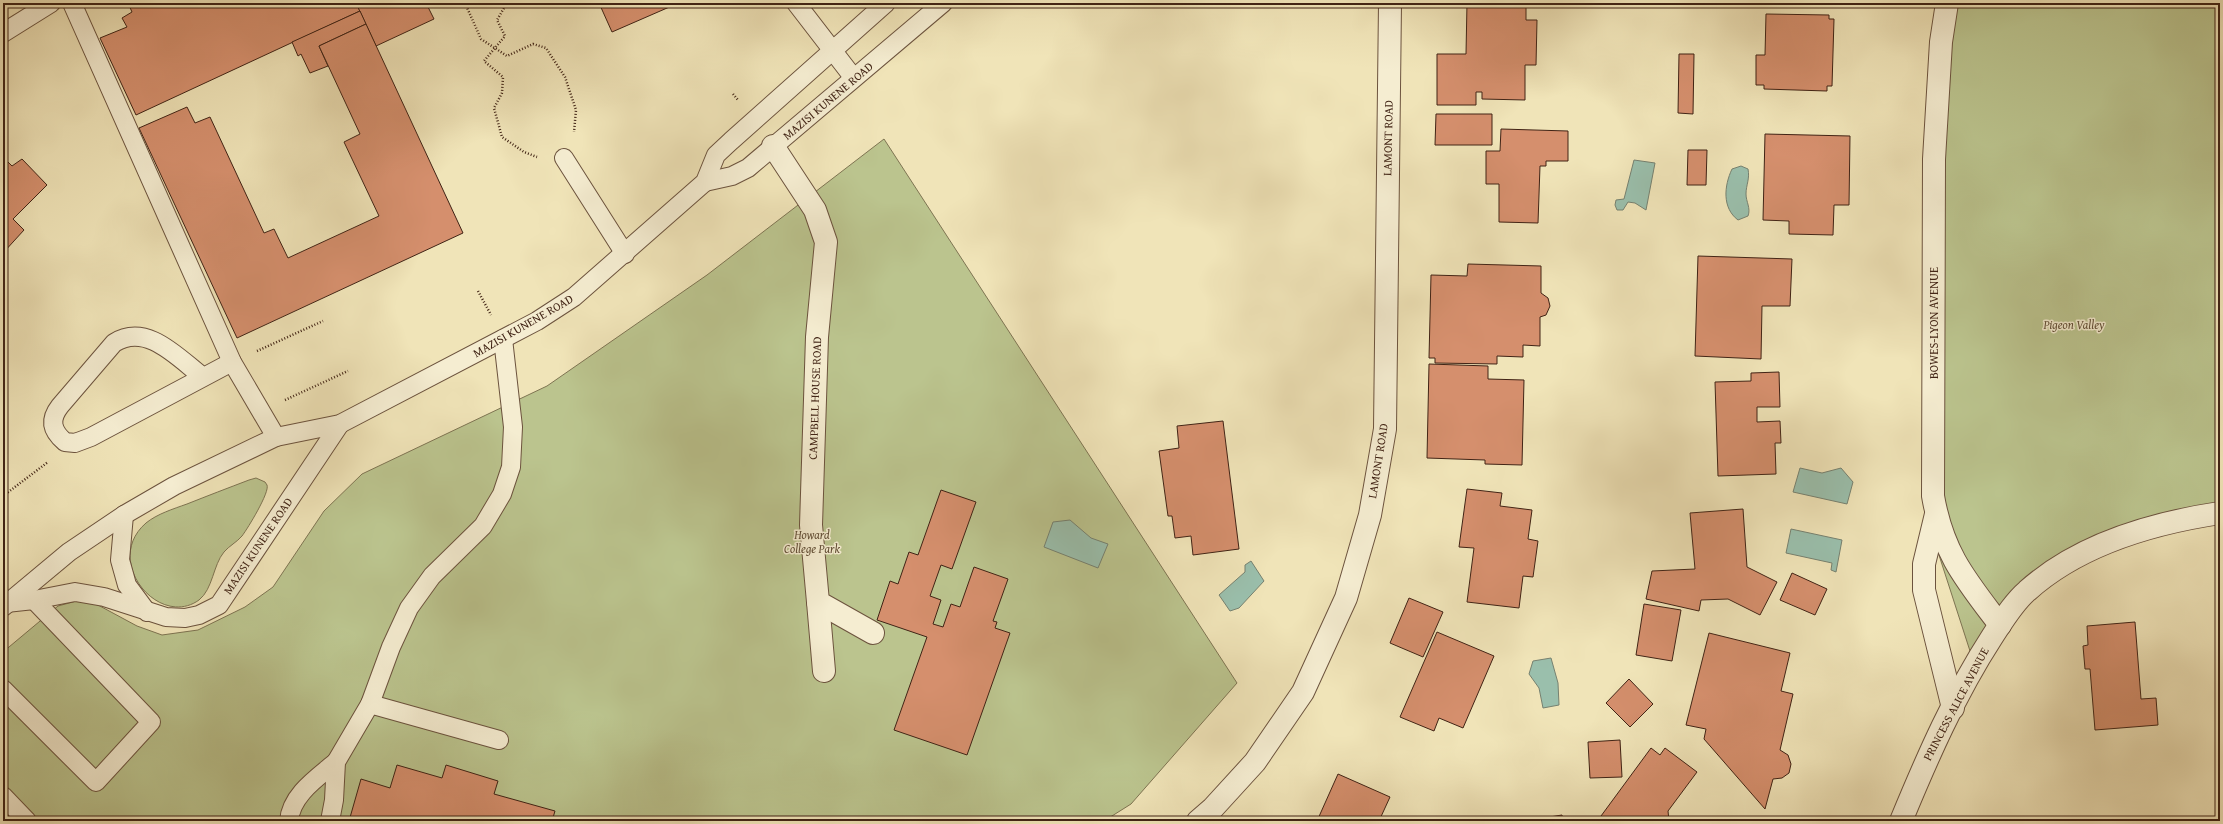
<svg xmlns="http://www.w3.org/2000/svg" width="2223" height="824" font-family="'Gentium Book Plus',serif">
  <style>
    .green { fill: #bbc48e; stroke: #7e7452 }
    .water { fill: #9abfac; stroke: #768170 }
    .building { fill: #d58f6d; stroke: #402315 }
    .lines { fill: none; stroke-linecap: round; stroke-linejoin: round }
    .service-casing { stroke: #6c533e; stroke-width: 20 }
    .minor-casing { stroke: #6c533e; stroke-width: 24 }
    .tertiary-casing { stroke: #6c533e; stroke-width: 24 }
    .path { stroke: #402315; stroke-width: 2.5; stroke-dasharray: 1 2; stroke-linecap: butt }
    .service { stroke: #f5edd1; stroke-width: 18 }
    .minor { stroke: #f5edd1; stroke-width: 22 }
    .tertiary { stroke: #f5edd1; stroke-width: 22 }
    .labels { text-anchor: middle; stroke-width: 3; stroke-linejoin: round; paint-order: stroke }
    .street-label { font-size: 12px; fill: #402315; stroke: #f5edd1 }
    .park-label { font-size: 12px; font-style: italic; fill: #5f4b33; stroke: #f5edd1 }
  </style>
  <rect width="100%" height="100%" fill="#f0e4b8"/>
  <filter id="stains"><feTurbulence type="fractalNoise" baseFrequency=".005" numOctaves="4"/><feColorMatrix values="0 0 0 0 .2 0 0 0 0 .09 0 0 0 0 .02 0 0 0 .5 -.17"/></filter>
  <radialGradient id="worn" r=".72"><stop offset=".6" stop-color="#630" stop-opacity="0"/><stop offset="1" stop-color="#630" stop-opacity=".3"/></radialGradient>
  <g class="green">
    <path d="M1941 3H2220V517L2082 551 1970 651 1927 518Z"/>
    <path d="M884 139 1237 683 1131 804 1104 821H3V652L58 606 80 600 98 605 137 626 162 635 198 630 245 607 273 587 324 511 362 474 547 386 707 275Z"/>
    <path d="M256 478 265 482 267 485C270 492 248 528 242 536 237 542 229 546 224 552 213 565 213 589 199 600 159 629 102 561 146 523 157 514 173 509 187 504 207 496 228 488 249 480Z"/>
  </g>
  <g class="water">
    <path d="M1634 160 1655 163 1646 210 1635 203 1628 202 1623 210H1617L1615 205 1616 200 1624 199Z"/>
    <path d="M1741 166 1748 169C1750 179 1746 185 1746 194 1746 202 1751 208 1748 216L1738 220C1722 208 1724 186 1732 169Z"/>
    <path d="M1800 468 1822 473 1841 468 1853 482 1847 504 1793 492Z"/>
    <path d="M1070 520 1091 538 1108 544 1098 568 1044 547 1053 522Z"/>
    <path d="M1791 529 1842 540 1836 572 1831 570 1832 563 1786 553Z"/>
    <path d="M1251 561 1264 581 1239 608 1230 611 1219 595 1245 572V565Z"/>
    <path d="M1551 658 1558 683 1559 705 1543 708 1539 688 1529 674 1533 661Z"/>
  </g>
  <g class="building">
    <path d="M128 3H356L360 11 136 115 100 38 127 27 122 18 132 12Z"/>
    <path d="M356 3H426L434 19 376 46Z"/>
    <path d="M599 3H673L674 5 612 32Z"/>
    <path d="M1467 3H1526V20H1537L1536 65H1525V100L1482 99V92H1476V105H1437V54H1466Z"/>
    <path d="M360 11 366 24 319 46 328 66 310 73 301 54 298 56 292 42Z"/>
    <path d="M1766 14 1829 15V19H1834L1832 86H1827V91L1764 89V85H1756V55H1765Z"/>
    <path d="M366 24 463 233 237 338 139 128 187 107 195 123 210 117 264 233 274 229 288 258 379 216 344 142 360 134 319 46Z"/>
    <path d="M1679 54H1694L1693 114 1678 113Z"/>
    <path d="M1436 114H1492V145H1435Z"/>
    <path d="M1501 129 1568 131V161H1546V166H1540L1538 223 1499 222V184H1486V151H1500Z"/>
    <path d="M1765 134 1850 136 1849 205H1834L1833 235 1789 234V221L1763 220Z"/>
    <path d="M1688 150H1707L1706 185H1687Z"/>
    <path d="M3 157 12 166 22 159 47 185 13 219 24 230 3 253Z"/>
    <path d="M1698 256 1792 259 1790 306H1762L1761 359 1695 356Z"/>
    <path d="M1468 264 1541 266V293L1548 298 1550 306 1546 315 1540 317V346L1523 345V357L1497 356V364L1435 363V358H1429L1431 275 1467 276Z"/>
    <path d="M1429 364 1488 366V379L1524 380 1522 465 1485 464V460L1427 458Z"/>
    <path d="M1779 372 1780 407H1757V422L1780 421 1781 443H1775L1776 474 1718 476 1715 382 1751 381V373Z"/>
    <path d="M1223 421 1239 549 1193 555 1191 536 1175 538 1172 516H1168L1159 451 1179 448 1177 426Z"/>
    <path d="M1467 489 1502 493 1500 506 1532 510 1528 539 1538 541 1533 577 1523 576 1519 608 1467 602 1474 548 1459 547Z"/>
    <path d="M941 490 976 502 952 569 941 565 930 596 941 600 933 624 943 627 951 604 960 607 974 567 1008 579 993 621 997 622 995 628 1010 633 967 755 894 730 927 637 877 620 890 581 898 584 909 552 918 555Z"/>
    <path d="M1743 509 1747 567 1777 582 1760 615 1728 599 1701 600 1699 611 1646 599 1652 571 1695 569 1690 513Z"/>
    <path d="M1792 573 1827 589 1815 615 1780 600Z"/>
    <path d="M1409 598 1443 612 1423 657 1390 643Z"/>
    <path d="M1644 604 1681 610 1672 661 1636 655Z"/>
    <path d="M2135 622 2141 699 2156 698 2158 725 2095 730 2090 669H2085L2083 646 2088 645 2087 626Z"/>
    <path d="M1437 632 1494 656 1463 728 1439 718 1434 731 1400 717Z"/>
    <path d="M1709 633 1790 653 1781 691 1793 694 1780 750 1788 755 1791 764 1789 773 1782 778 1773 779 1765 809 1704 739 1706 729 1686 725Z"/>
    <path d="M1629 679 1653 704 1630 727 1606 703Z"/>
    <path d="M1620 740 1622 777 1590 778 1588 742Z"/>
    <path d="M1651 748 1660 755 1665 748 1697 772 1668 811 1669 821H1601V816Z"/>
    <path d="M397 765 442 778 446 765 498 781 494 794 555 811 552 821H349L361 779 390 788Z"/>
    <path d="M1338 774 1390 797 1379 821H1317Z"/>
    <path d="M1562 815 1563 821H1525Z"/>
  </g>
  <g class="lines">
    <g class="service-casing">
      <g id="service">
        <path d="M72 3 232 362 276 437"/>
        <path d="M796 3 853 77"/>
        <path d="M3 33 51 3"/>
        <path d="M564 158 625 254"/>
        <path d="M705 182 732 176 748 168 943 3"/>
        <path d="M203 377C178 358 147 322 114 343L60 406C49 420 52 431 65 442L75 443 91 437 232 362"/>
        <path d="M124 515 120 560 127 585 147 612"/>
        <path d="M6 603 34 600 75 592 104 597 166 617 185 618 199 615 219 605 340 424"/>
        <path d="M3 607 69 552 124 515 174 486 276 437 340 424 537 321 574 297 705 182 716 155 731 141 886 3"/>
        <path d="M3 689 96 782 151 722 34 600"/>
        <path d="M370 704 499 740"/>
        <path d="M3 796 27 821"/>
        <path d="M289 821C291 795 317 778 336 762"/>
        <path d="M330 821 334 800 336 762 370 704 391 647 409 608 432 576 483 526 502 494 511 467 513 427 503 339"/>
      </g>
    </g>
    <g class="minor-casing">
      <g id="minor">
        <path d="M1947 3 1941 42 1934 159 1933 496C1943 554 1966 580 2000 625"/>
        <path d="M773 146 815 210 826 242 817 337 811 525 818 602 873 633"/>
        <path d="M1936 514 1924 564V590L1953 708"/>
        <path d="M818 602 824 671"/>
        <path d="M1901 821C1927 758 1955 694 1992 637 2002 622 2013 603 2027 591 2078 545 2153 523 2220 513"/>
      </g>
    </g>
    <g class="tertiary-casing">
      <path id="tertiary" d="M1198 821 1213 808 1255 762 1303 692 1346 598 1370 515 1385 429 1390 3"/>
    </g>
    <g class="path">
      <path d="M465 3 481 39 507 56 533 44 546 48 565 77 576 110 574 132"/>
      <path d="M507 3 497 20 505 36 484 61 503 77 502 93 494 108 502 137 524 152 537 157"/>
      <path d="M733 94 738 100"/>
      <path d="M478 291 491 315"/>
      <path d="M257 351 323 321"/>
      <path d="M285 400 348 371"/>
      <path d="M3 496 48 462"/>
    </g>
    <use href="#service" class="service"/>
    <use href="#minor" class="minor"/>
    <use href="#tertiary" class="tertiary"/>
  </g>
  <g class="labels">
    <g class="street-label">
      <text transform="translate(828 101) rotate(-40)" y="4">MAZISI KUNENE ROAD</text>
      <text transform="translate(1388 138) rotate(-89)" y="4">LAMONT ROAD</text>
      <text transform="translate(1934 323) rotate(-90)" y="4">BOWES-LYON AVENUE</text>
      <text transform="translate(523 326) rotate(-30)" y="4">MAZISI KUNENE ROAD</text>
      <text transform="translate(815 398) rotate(-88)" y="4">CAMPBELL HOUSE ROAD</text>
      <text transform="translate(1378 461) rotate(-81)" y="4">LAMONT ROAD</text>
      <text transform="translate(258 546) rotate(-56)" y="4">MAZISI KUNENE ROAD</text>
      <text transform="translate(1956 704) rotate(-62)" y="4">PRINCESS ALICE AVENUE</text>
    </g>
    <g class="park-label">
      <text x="2074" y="329">Pigeon Valley</text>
      <text x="812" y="539">Howard<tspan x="812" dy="14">College Park</tspan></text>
    </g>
  </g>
  <rect width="2223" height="824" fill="none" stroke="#f0e4b8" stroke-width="16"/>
  <rect x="4" y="4" width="2215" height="816" fill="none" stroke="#402315" stroke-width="2"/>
  <rect x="8" y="8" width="2207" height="808" fill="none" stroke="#402315"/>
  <rect width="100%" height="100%" filter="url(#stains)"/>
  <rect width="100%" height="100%" fill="url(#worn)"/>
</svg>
